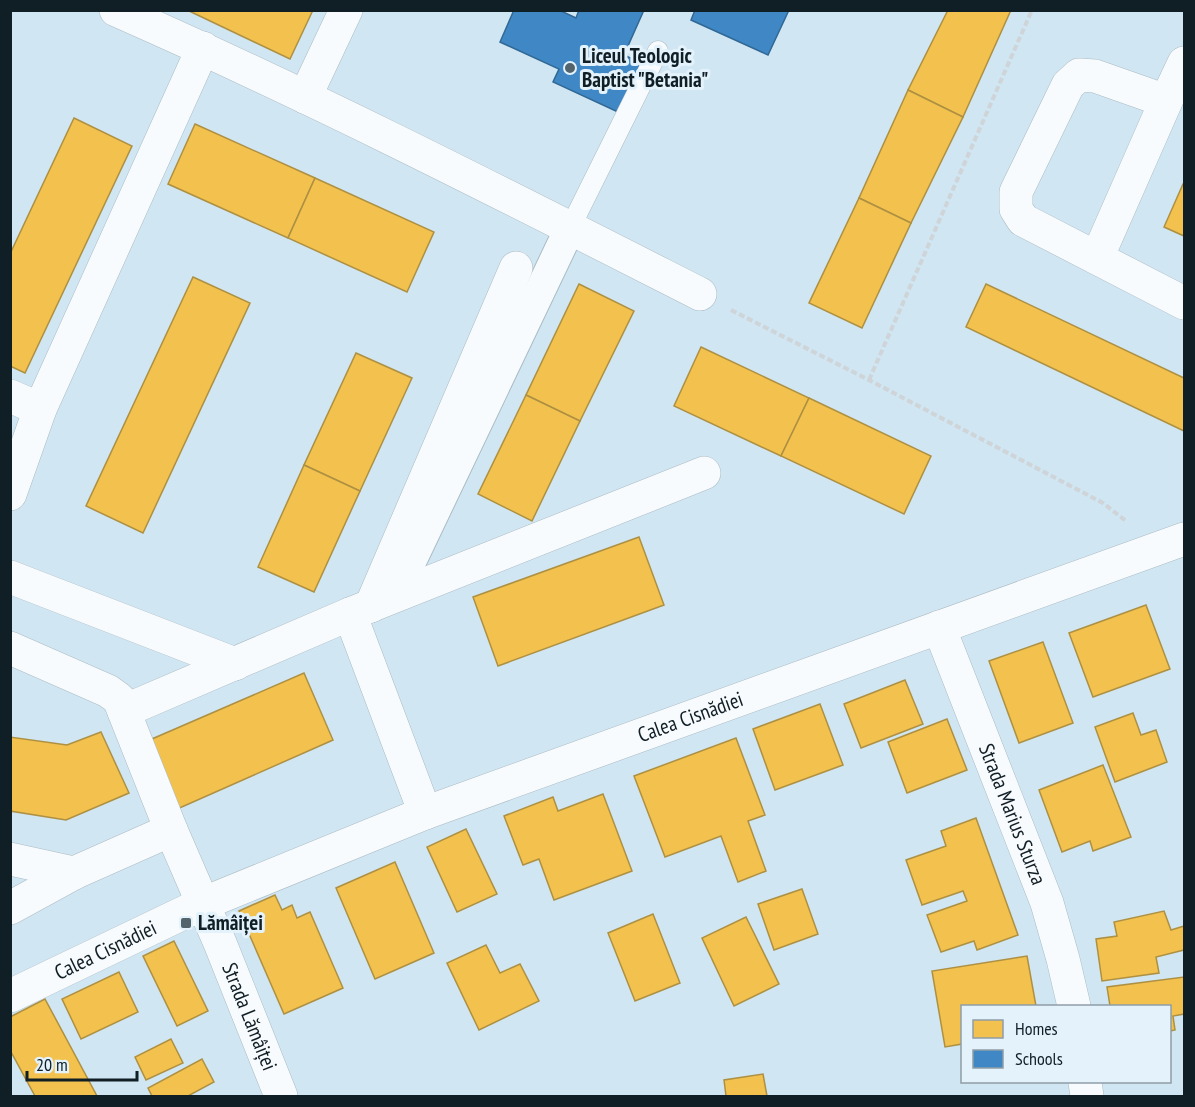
<svg xmlns="http://www.w3.org/2000/svg" width="1195" height="1107" font-family="'PT Sans Narrow',sans-serif">
  <style>
    .homes { fill: #f2c14e; stroke: #ae9042; stroke-width: 1.5 }
    .schools { fill: #3f88c5; stroke: #316895; stroke-width: 1.5 }
    .lines { fill: none; stroke-linecap: round; stroke-linejoin: round }
    .service-casing { stroke: #abbcc5; stroke-width: 21 }
    .pedestrian-casing { stroke: #abbcc5; stroke-width: 32 }
    .minor-casing { stroke: #abbcc5; stroke-width: 34 }
    .secondary-casing { stroke: #abbcc5; stroke-width: 34 }
    .path { stroke: #ced4d8; stroke-width: 4; stroke-dasharray: 6 3; stroke-linecap: butt }
    .service { stroke: #f8fbfd; stroke-width: 20 }
    .pedestrian { stroke: #f8fbfd; stroke-width: 30 }
    .minor { stroke: #f8fbfd; stroke-width: 33 }
    .secondary { stroke: #f8fbfd; stroke-width: 33 }
    .poi-dot { fill: #53646d; stroke: #e3f2fb; stroke-width: 2 }
    .labels { text-anchor: middle; stroke-width: 6; stroke-linejoin: round; paint-order: stroke }
    .poi-label { font-size: 21px; font-weight: bold; fill: #101e26; stroke: #e3f2fb; text-anchor: start }
    .street-label { font-size: 21px; fill: #101e26; stroke: #e3f2fb }
  </style>
  <rect width="100%" height="100%" fill="#d0e6f2"/>
  <g class="homes">
    <path d="M187 10H313L290 59Z"/>
    <path d="M948 10H1011L963 117 908 90Z"/>
    <path d="M908 90 963 117 911 223 859 198Z"/>
    <path d="M74 118 132 146 25 373 10 366V254Z"/>
    <path d="M195 124 315 178 288 238 168 184Z"/>
    <path d="M315 178 434 232 407 292 288 238Z"/>
    <path d="M1183 184H1184V236L1164 227Z"/>
    <path d="M859 198 911 223 862 328 809 303Z"/>
    <path d="M193 277 250 303 143 533 86 506Z"/>
    <path d="M579 284 634 311 580 421 526 395Z"/>
    <path d="M986 284 1184 378V431L966 327Z"/>
    <path d="M701 347 809 398 781 456 674 406Z"/>
    <path d="M356 353 412 378 360 491 304 465Z"/>
    <path d="M526 395 580 421 532 521 478 494Z"/>
    <path d="M809 398 931 456 904 514 781 456Z"/>
    <path d="M304 465 360 491 314 592 258 567Z"/>
    <path d="M639 537 664 605 498 666 473 597Z"/>
    <path d="M1146 605 1170 669 1093 697 1069 633Z"/>
    <path d="M1043 642 1073 723 1019 743 989 661Z"/>
    <path d="M304 673 333 740 175 810 145 742Z"/>
    <path d="M905 680 923 724 861 748 844 704Z"/>
    <path d="M820 704 843 765 775 790 753 729Z"/>
    <path d="M1133 713 1141 735 1156 730 1167 762 1115 782 1095 727Z"/>
    <path d="M947 719 967 770 907 793 888 742Z"/>
    <path d="M101 732 129 793 66 820 10 811V737L67 745Z"/>
    <path d="M736 738 765 815 748 821 766 871 738 882 721 836 665 857 634 776Z"/>
    <path d="M1103 765 1131 837 1093 851 1090 841 1062 852 1039 790Z"/>
    <path d="M603 794 632 871 554 900 539 859 523 865 504 816 553 797 558 811Z"/>
    <path d="M976 818 1018 935 977 950 974 941 941 952 927 915 967 901 963 891 922 905 906 860 946 846 941 831Z"/>
    <path d="M466 829 497 894 457 912 427 847Z"/>
    <path d="M395 862 434 953 375 979 336 888Z"/>
    <path d="M802 889 818 934 774 950 758 904Z"/>
    <path d="M275 895 282 910 292 905 297 918 310 912 343 988 284 1014 239 911Z"/>
    <path d="M1164 911 1171 930 1184 926V951V950L1156 957 1159 973 1102 981 1096 939 1117 936 1114 922Z"/>
    <path d="M653 914 680 983 635 1001 608 933Z"/>
    <path d="M746 917 779 984 734 1006 702 938Z"/>
    <path d="M174 941 208 1011 177 1026 143 956Z"/>
    <path d="M486 945 500 973 520 964 539 1001 479 1030 447 963Z"/>
    <path d="M1027 956 1036 1006H962V1044L945 1047 932 971Z"/>
    <path d="M119 972 138 1012 81 1039 62 999Z"/>
    <path d="M1184 977V1014L1173 1016 1175 1030 1170 1031V1006H1110L1107 987Z"/>
    <path d="M45 999 97 1096H35L10 1050V1017Z"/>
    <path d="M171 1039 183 1063 146 1080 135 1057Z"/>
    <path d="M202 1059 214 1082 188 1096H152L148 1088Z"/>
    <path d="M763 1074 767 1096H726L724 1080Z"/>
  </g>
  <g class="schools">
    <path d="M514 10H559L576 18 579 10H644L624 55 641 63 618 112 553 82 559 69 500 42Z"/>
    <path d="M695 10H789L768 55 691 20Z"/>
  </g>
  <g class="lines">
    <g class="service-casing">
      <path id="service" d="M570 228 658 51"/>
    </g>
    <g class="pedestrian-casing">
      <path id="pedestrian" d="M394 597 570 228"/>
    </g>
    <g class="minor-casing">
      <g id="minor">
        <path d="M116 10C314 97 507 196 700 294"/>
        <path d="M305 97 346 10"/>
        <path d="M1166 101 1095 76 1079 75 1068 85 1016 192V209L1023 220 1184 303"/>
        <path d="M1097 258 1166 101 1184 63"/>
        <path d="M10 396 40 409"/>
        <path d="M10 494 40 409 203 48"/>
        <path d="M10 577 235 664"/>
        <path d="M371 606 516 268"/>
        <path d="M350 614 425 813"/>
        <path id="s1" d="M939 627 1047 903 1063 959 1074 1006"/>
        <path id="s2" d="M10 648 108 691 119 699 171 830 220 943 281 1096"/>
        <path d="M124 711 350 614 704 473"/>
        <path d="M10 859 74 873"/>
        <path d="M10 908 74 873 171 830"/>
        <path d="M1085 1082 1087 1096"/>
      </g>
    </g>
    <g class="secondary-casing">
      <g id="secondary">
        <path id="s3" d="M10 996 202 904 425 813 1184 539"/>
      </g>
    </g>
    <g class="path">
      <path d="M731 310 869 380 1103 503 1126 521"/>
      <path d="M869 380 1032 10"/>
    </g>
    <use href="#service" class="service"/>
    <use href="#pedestrian" class="pedestrian"/>
    <use href="#minor" class="minor"/>
    <use href="#secondary" class="secondary"/>
  </g>
  <g class="poi-dot">
    <circle cx="570" cy="68" r="6"/>
    <rect x="180" y="917" width="12" height="12" rx="3"/>
  </g>
  <g class="labels">
    <g class="poi-label">
      <text x="582" y="63">Liceul Teologic<tspan x="582" dy="24">Baptist "Betania"</tspan></text>
      <text x="198" y="930">Lămâiței</text>
    </g>
    <g class="street-label">
      <text dy="7" stroke="none"><textPath href="#s3" startOffset="736">Calea Cisnădiei</textPath></text>
      <text dy="7" stroke="none"><textPath href="#s1" startOffset="201">Strada Marius Sturza</textPath></text>
      <text dy="7" stroke="none"><textPath href="#s3" startOffset="106">Calea Cisnădiei</textPath></text>
      <text dy="7" stroke="none"><textPath href="#s2" startOffset="464">Strada Lămâiței</textPath></text>
    </g>
  </g>
  <rect width="1195" height="1107" fill="none" stroke="#101e26" stroke-width="24"/>
  <rect x="961" y="1005" width="210" height="78" fill="#e3f2fb" stroke="#8f9da6" stroke-width="1.5"/>
  <rect x="973" y="1020" width="30" height="18" fill="#f2c14e" stroke="#8f9da6" stroke-width="1.5"/>
  <text x="1015" y="1035" font-size="18" fill="#101e26">Homes</text>
  <rect x="973" y="1050" width="30" height="18" fill="#3f88c5" stroke="#8f9da6" stroke-width="1.5"/>
  <text x="1015" y="1065" font-size="18" fill="#101e26">Schools</text>
  <path d="M27 1071v9h110v-9" fill="none" stroke="#101e26" stroke-width="3"/>
  <text x="36" y="1071" font-size="18" fill="#101e26" stroke="#e3f2fb" stroke-width="4.5" paint-order="stroke">20 m</text>
</svg>
